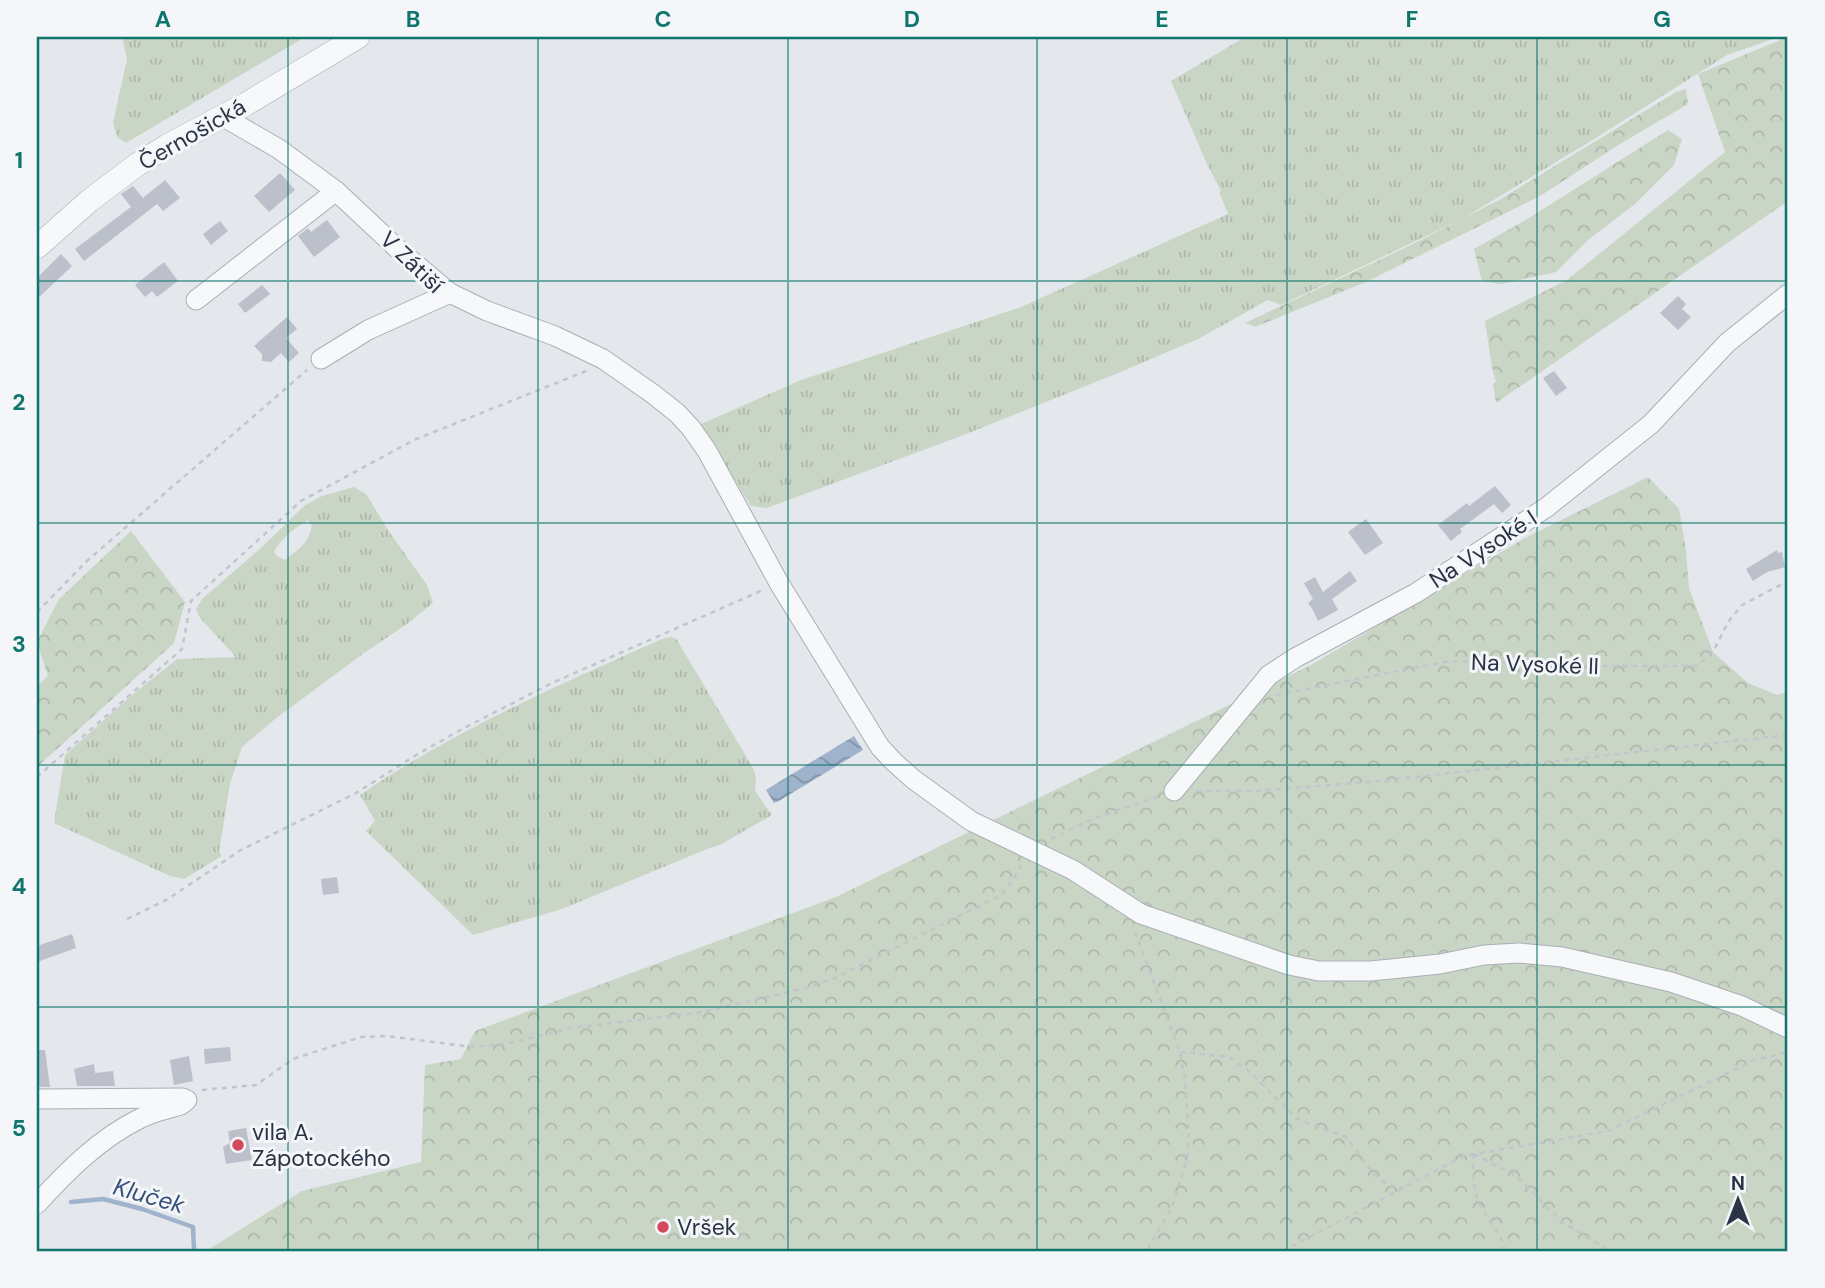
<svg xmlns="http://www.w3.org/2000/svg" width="1825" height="1288" font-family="'DM Sans',sans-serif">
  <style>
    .grass { fill: url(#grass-tufts); fill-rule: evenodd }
    .forest { fill: url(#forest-crowns) }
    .water { fill: url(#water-waves) }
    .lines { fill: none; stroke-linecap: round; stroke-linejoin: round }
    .stream { stroke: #9fb4cc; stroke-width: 4.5 }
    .building { fill: #bbc0ca }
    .minor-casing { stroke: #a9aeb7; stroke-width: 21 }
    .tertiary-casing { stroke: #a9aeb7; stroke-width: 24 }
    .path { stroke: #c2c5cb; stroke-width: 2.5; stroke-dasharray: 5 5; stroke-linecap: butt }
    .minor { stroke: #f7f8fa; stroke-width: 19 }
    .tertiary { stroke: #f7f8fa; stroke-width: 23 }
    .grid { fill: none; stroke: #0f766e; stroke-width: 2; stroke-opacity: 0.55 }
    .poi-dot { fill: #d1495b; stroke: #f4f6f9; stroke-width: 2.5 }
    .labels { text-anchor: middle; stroke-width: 6; stroke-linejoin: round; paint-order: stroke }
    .street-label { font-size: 23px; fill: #2b3445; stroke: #f4f6f9 }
    .poi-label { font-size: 23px; fill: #2b3445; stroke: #f4f6f9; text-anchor: start }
    .water-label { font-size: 24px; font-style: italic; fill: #34527a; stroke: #f4f6f9 }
    .neatline { fill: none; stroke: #0f766e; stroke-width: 2.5 }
    .grid-label { font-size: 23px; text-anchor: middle; font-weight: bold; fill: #0f766e }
  </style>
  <defs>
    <pattern id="grass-tufts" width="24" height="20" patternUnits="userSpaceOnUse" patternTransform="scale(1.75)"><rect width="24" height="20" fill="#c9d6c5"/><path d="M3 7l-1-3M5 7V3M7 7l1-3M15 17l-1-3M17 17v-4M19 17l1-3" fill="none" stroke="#adb8ab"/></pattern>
    <pattern id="forest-crowns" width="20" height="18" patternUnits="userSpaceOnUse" patternTransform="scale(1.75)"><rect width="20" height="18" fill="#c9d6c5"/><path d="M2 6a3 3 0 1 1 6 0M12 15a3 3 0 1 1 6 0" fill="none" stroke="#adb8ab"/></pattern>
    <pattern id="water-waves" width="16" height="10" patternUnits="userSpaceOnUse" patternTransform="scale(1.75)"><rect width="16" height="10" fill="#9fb4cc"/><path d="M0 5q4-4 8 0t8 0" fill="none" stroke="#8293a7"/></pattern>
  </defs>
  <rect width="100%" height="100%" fill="#e4e7ec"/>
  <g class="grass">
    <path d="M122 37H305L126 143 117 137 113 123 127 59Z"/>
    <path d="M1245 37H1779L1727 55 1599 136 1464 218 1281 305 1268 300 1198 339 1123 371 961 436 767 508 751 506 699 425 801 380 1021 307 1228 214 1219 192 1221 191 1207 164 1171 81Z"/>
    <path d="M354 487 366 494 390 533 427 585 433 603 407 624 364 653 275 719 242 747 230 784 219 852 222 856 184 879 170 876 54 823 65 755 132 695 177 659 236 657 200 618 196 609 202 599 261 548 304 506 322 496ZM308 520 312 526C308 544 299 549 285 560L277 556 274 552C280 539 296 527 308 520Z"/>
    <path d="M672 637 677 640 753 768 756 777 755 791 772 815 720 845 707 849 562 909 473 935 366 831 375 821 360 795C453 731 558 685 662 639Z"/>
  </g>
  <g class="forest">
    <path d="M1788 37V201L1496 403 1493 384 1496 382 1492 367 1485 321 1567 280 1725 152 1698 74Z"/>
    <path d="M1686 89 1688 104 1620 144 1540 196 1366 282 1255 327 1245 323 1411 245 1499 200 1676 92Z"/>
    <path d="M1668 130 1682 139 1674 165 1635 204 1588 240 1556 272 1501 284 1482 281 1474 249 1529 218Z"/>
    <path d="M1648 477 1679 509 1686 550 1689 588 1713 652 1748 683 1777 695 1788 692V1251H206L302 1191 421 1162 425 1065 461 1059 475 1031 836 897 1313 664 1525 538Z"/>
    <path d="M131 531 185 602 174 643 37 767V686L48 676 37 642 59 599Z"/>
  </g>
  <path class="water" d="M854 736 863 750 779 801 774 803 766 790Z"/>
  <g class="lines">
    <path class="stream" d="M71 1202 103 1199 142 1209 193 1227 194 1251"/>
  </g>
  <g class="building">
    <path d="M280 173 295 190 269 212 254 196Z"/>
    <path d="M165 180 180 198 163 211 157 204 84 261 75 249 131 207 121 194 133 186 143 198Z"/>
    <path d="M327 220 340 237 314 257 298 236 308 228 311 232Z"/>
    <path d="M220 221 228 231 211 245 203 234Z"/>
    <path d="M61 254 72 266 37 299V278Z"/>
    <path d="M164 262 178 281 157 297 152 291 145 297 135 285Z"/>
    <path d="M262 285 270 294 245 313 238 304Z"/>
    <path d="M1678 296 1686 304 1682 309 1691 317 1678 330 1660 313Z"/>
    <path d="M287 317 297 329 286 338 299 353 289 362 281 353 271 362 262 361V354L254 346Z"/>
    <path d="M1554 371 1567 388 1556 396 1543 378Z"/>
    <path d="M1495 486 1511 505 1502 513 1494 504 1460 529 1462 532 1451 541 1438 525 1467 503 1469 506Z"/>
    <path d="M1366 519 1383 543 1365 555 1348 532Z"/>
    <path d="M1777 550 1778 553 1782 552 1785 567 1767 572 1753 581 1746 569Z"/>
    <path d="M1350 571 1357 581 1332 599 1338 610 1318 621 1313 610 1308 603 1313 599 1304 583 1315 577 1323 592Z"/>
    <path d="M337 877 339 893 323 895 321 879Z"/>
    <path d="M72 934 76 948 37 962V946Z"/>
    <path d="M230 1047 231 1061 205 1064 204 1049Z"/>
    <path d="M37 1050H45L50 1087H37Z"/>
    <path d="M189 1056 193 1081 174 1085 170 1060Z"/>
    <path d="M94 1064 95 1073 113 1071 115 1086H77L74 1069Z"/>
    <path d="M246 1128 252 1160 226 1164 223 1147 230 1143 228 1131Z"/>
  </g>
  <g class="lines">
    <g class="minor-casing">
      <g id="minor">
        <path d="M222 116 279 149 336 191 400 251 450 293 487 311 555 336 603 359 653 394 677 413 691 428 707 451 779 583 880 747 894 762 913 779 971 821 1073 870 1141 914 1289 965 1319 971H1371L1440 964 1484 955 1519 953 1562 957 1671 982 1742 1006 1788 1028"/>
        <path d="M196 300 336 191"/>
        <path d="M321 359 368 330 450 293"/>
        <path d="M1174 791 1269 675 1295 658 1416 593 1547 507 1651 424 1727 343 1788 294"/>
        <path d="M37 1099 183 1098"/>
        <path d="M37 1204C67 1171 99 1139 139 1119 152 1112 167 1109 181 1105L187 1100"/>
      </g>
    </g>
    <g class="tertiary-casing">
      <path id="tertiary" d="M37 247 89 201 138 164 167 146 246 104 358 37"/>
    </g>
    <g class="path">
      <path d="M37 612 88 560 307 370"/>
      <path d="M1276 695 1449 661 1593 666H1697L1713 652 1728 622 1742 605 1788 581"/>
      <path d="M37 777 182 649 191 601 301 501 414 440 586 371"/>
      <path d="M1196 791H1255L1379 781 1788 735"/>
      <path d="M1051 839 1095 818 1159 796"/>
      <path d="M127 919 168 899 241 850 356 793 418 754 464 728 552 683 763 590"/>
      <path d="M1135 932 1180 1052 1185 1079 1189 1138 1187 1159 1172 1207 1147 1251"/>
      <path d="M1180 1052 1229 1057 1249 1071 1297 1119 1346 1137 1374 1174 1389 1186 1403 1188"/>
      <path d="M202 1090 256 1085 293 1059 361 1037 387 1036 472 1047 509 1043 572 1028 702 1012 802 989 835 978 1001 895 1013 880 1021 865"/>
      <path d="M1474 1154 1516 1176 1562 1222 1610 1251"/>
      <path d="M1474 1154C1473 1171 1472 1187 1479 1203 1487 1221 1501 1230 1505 1251"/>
      <path d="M1283 1251 1464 1156 1608 1131 1755 1060 1788 1052"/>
    </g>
    <use href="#minor" class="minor"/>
    <use href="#tertiary" class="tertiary"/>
  </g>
  <path class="grid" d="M288 37V1251M538 37V1251M788 37V1251M1037 37V1251M1287 37V1251M1537 37V1251M37 281H1788M37 523H1788M37 765H1788M37 1007H1788"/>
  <g class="poi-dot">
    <circle cx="238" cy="1145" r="7"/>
    <circle cx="663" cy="1227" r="7"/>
  </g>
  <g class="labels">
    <g class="street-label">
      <text transform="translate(192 134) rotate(-30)" y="8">Černošická</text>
      <text transform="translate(412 262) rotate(44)" y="8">V Zátiší</text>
      <text transform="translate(1483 549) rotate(-33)" y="8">Na Vysoké I</text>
      <text transform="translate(1535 664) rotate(2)" y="8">Na Vysoké II</text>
    </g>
    <g class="poi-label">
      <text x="252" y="1140">vila A.<tspan x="252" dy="26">Zápotockého</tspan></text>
      <text x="677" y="1235">Vršek</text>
    </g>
    <g class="water-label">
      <text transform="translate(149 1196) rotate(16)" y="8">Kluček</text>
    </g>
  </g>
  <rect width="1825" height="1288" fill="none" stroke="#f4f6f9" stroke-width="77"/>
  <g transform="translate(1738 1200)" stroke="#f4f6f9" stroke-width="5" paint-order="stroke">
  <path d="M0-5L12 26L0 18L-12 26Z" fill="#2b3445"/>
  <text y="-10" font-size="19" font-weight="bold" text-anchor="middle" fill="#2b3445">N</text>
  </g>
  <rect x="38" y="38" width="1748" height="1212" class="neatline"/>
  <g class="grid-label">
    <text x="163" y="27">A</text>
    <text x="413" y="27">B</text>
    <text x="663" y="27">C</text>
    <text x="912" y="27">D</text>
    <text x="1162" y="27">E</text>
    <text x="1412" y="27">F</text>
    <text x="1662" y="27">G</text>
    <text x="19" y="168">1</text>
    <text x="19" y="410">2</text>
    <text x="19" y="652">3</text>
    <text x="19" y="894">4</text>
    <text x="19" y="1136">5</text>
  </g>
</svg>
